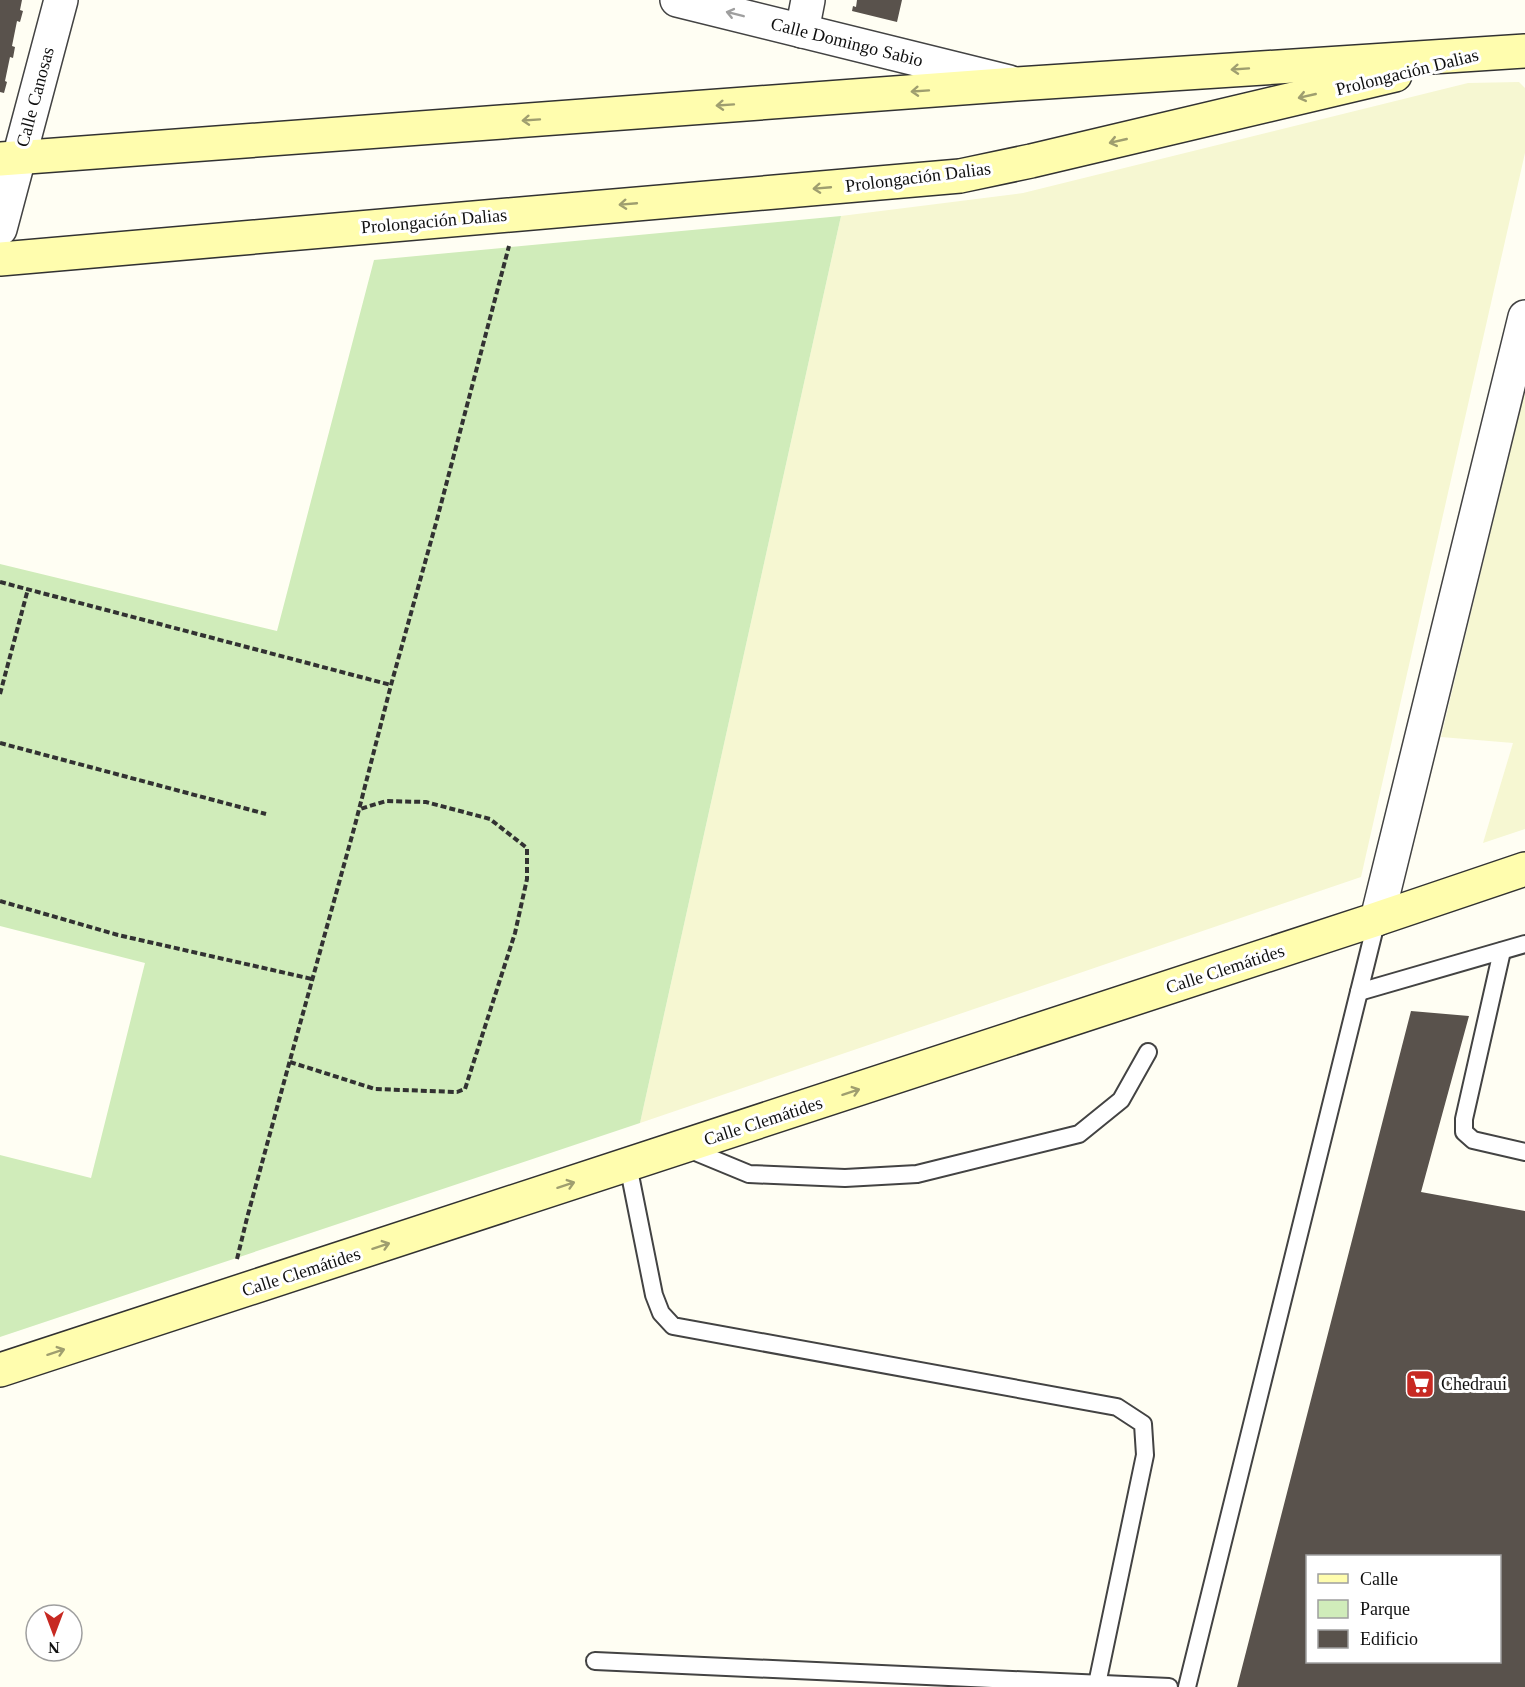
<svg xmlns="http://www.w3.org/2000/svg" width="1525" height="1687" font-family="Georgia,serif">
  <style>
    .farmland { fill: #f6f7d2 }
    .green { fill: #d0ecba }
    .building { fill: #59524c; fill-rule: evenodd }
    .lines { fill: none; stroke-linecap: round; stroke-linejoin: round }
    .service-casing { stroke: #434343; stroke-width: 20 }
    .minor-casing { stroke: #434343; stroke-width: 36 }
    .tertiary-casing { stroke: #434343; stroke-width: 36 }
    .secondary-casing { stroke: #323232; stroke-width: 36 }
    .path { stroke: #323232; stroke-width: 4; stroke-dasharray: 6 3; stroke-linecap: butt }
    .service { stroke: #fff; stroke-width: 16 }
    .minor { stroke: #fff; stroke-width: 33 }
    .tertiary { stroke: #fff; stroke-width: 33 }
    .secondary { stroke: #fffdae; stroke-width: 33 }
    .oneway { stroke: #9f9f9f }
    .oneway2 { stroke: #9f9e6f }
    .labels { text-anchor: middle; stroke-width: 6; stroke-linejoin: round; paint-order: stroke }
    .street-label { font-size: 18px; fill: #101010; stroke: #fff }
    .poi-label { font-size: 18px; fill: #101010; stroke: #fff; text-anchor: start }
  </style>
  <rect width="100%" height="100%" fill="#fffef3"/>
  <g class="farmland">
    <path d="M1519 82 1525 88V153L1361 877 640 1123 841 216 1023 193 1468 83Z"/>
    <path d="M1525 389V829L1483 843 1513 743 1441 737Z"/>
  </g>
  <path class="green" d="M841 216 640 1123 0 1337V1155L91 1178 145 963 0 926V564L277 631 374 260Z"/>
  <g class="building">
    <path d="M0 0H22L20 10 23 11 20 22 17 21 12 46 15 47 13 58 10 57 5 81 7 82 4 93 0 92Z"/>
    <path d="M857 0H902L897 22 852 11 853 6 856 7Z"/>
    <path d="M1411 1011 1469 1016 1421 1192 1525 1211V1687H1237ZM1308 1556H1500V1662H1308Z"/>
  </g>
  <g class="lines">
    <g class="service-casing">
      <g id="service">
        <path d="M1502 951 1464 1119V1132L1473 1140 1525 1152"/>
        <path d="M1359 992 1525 944"/>
        <path d="M686 1148 749 1174 845 1178 917 1174 1079 1134 1121 1100 1148 1052"/>
        <path d="M628 1165 654 1295 661 1313 673 1326 1117 1407 1143 1424 1145 1455 1097 1684"/>
        <path d="M595 1661 1169 1687"/>
        <path d="M1187 1687 1377 919"/>
      </g>
    </g>
    <g class="minor-casing">
      <g id="minor">
        <path d="M677 0 1009 82"/>
        <path d="M802 31 808 0"/>
      </g>
    </g>
    <g class="tertiary-casing">
      <g id="tertiary">
        <path d="M0 229 61 0"/>
        <path d="M1377 919 1525 317"/>
      </g>
    </g>
    <g class="secondary-casing">
      <g id="secondary">
        <path d="M0 159 1016 84 1525 51"/>
        <path d="M0 259 960 176 1031 161 1395 75"/>
        <path d="M0 1370 1377 919 1525 869"/>
      </g>
    </g>
    <g class="path">
      <path d="M0 582 391 685"/>
      <path d="M0 694 28 589"/>
      <path d="M0 743 266 814"/>
      <path d="M0 901 118 935 312 979"/>
      <path d="M290 1062 375 1089 457 1092 465 1089 515 933 527 879V848L490 819 426 802 386 801 360 809"/>
      <path d="M237 1259 247 1218 284 1082 355 825 391 685 436 523 509 246"/>
    </g>
    <use href="#service" class="service"/>
    <use href="#minor" class="minor"/>
    <use href="#tertiary" class="tertiary"/>
    <use href="#secondary" class="secondary"/>
  </g>
  <defs><path id="oneway-shaft" d="M-6 0H5M1.5-3L5.5 0L1.5 3" fill="none" stroke-width="1.6" stroke-linecap="round" stroke-linejoin="round" transform="scale(1.5)"/></defs>
  <use class="oneway" href="#oneway-shaft" transform="translate(735 14) rotate(-166)"/>
  <g class="oneway2">
    <use href="#oneway-shaft" transform="translate(1240 69) rotate(176)"/>
    <use href="#oneway-shaft" transform="translate(920 91) rotate(176)"/>
    <use href="#oneway-shaft" transform="translate(1307 96) rotate(167)"/>
    <use href="#oneway-shaft" transform="translate(725 105) rotate(176)"/>
    <use href="#oneway-shaft" transform="translate(531 120) rotate(176)"/>
    <use href="#oneway-shaft" transform="translate(1118 141) rotate(167)"/>
    <use href="#oneway-shaft" transform="translate(822 188) rotate(175)"/>
    <use href="#oneway-shaft" transform="translate(628 204) rotate(175)"/>
    <use href="#oneway-shaft" transform="translate(851 1092) rotate(-18)"/>
    <use href="#oneway-shaft" transform="translate(566 1185) rotate(-18)"/>
    <use href="#oneway-shaft" transform="translate(381 1246) rotate(-18)"/>
    <use href="#oneway-shaft" transform="translate(56 1352) rotate(-18)"/>
  </g>
  <defs>
    <g id="supermarket-square" transform="scale(1.5)"><rect x="-9" y="-9" width="18" height="18" rx="4" fill="#c72922" stroke="#fff"/><path d="M-6-5.5h2.5l.6 2H6L4.5 2H-2.5L-4.4-4H-6ZM-1.5 3.2a1.3 1.3 0 1 0 .1 0ZM3 3.2a1.3 1.3 0 1 0 .1 0Z" fill="#fff"/></g>
  </defs>
  <g fill-rule="evenodd">
    <use href="#supermarket-square" x="1420" y="1384"/>
  </g>
  <g class="labels">
    <g class="street-label">
      <text transform="translate(847 42) rotate(14)" y="6">Calle Domingo Sabio</text>
      <text transform="translate(1407 72) rotate(-14)" y="6">Prolongación Dalias</text>
      <text transform="translate(35 97) rotate(-75)" y="6">Calle Canosas</text>
      <text transform="translate(918 177) rotate(-7)" y="6">Prolongación Dalias</text>
      <text transform="translate(434 221) rotate(-5)" y="6">Prolongación Dalias</text>
      <text transform="translate(1225 969) rotate(-18)" y="6">Calle Clemátides</text>
      <text transform="translate(763 1121) rotate(-18)" y="6">Calle Clemátides</text>
      <text transform="translate(301 1272) rotate(-18)" y="6">Calle Clemátides</text>
    </g>
    <g class="poi-label">
      <text x="1441" y="1390">Chedraui</text>
    </g>
  </g>
  <rect x="1306" y="1555" width="195" height="108" fill="#ffffff" stroke="#9f9f9f" stroke-width="1.5"/>
  <rect x="1318" y="1574" width="30" height="9" fill="#fffdae" stroke="#9f9f9f" stroke-width="1.5"/>
  <text x="1360" y="1585" font-size="18" fill="#101010">Calle</text>
  <rect x="1318" y="1600" width="30" height="18" fill="#d0ecba" stroke="#9f9f9f" stroke-width="1.5"/>
  <text x="1360" y="1615" font-size="18" fill="#101010">Parque</text>
  <rect x="1318" y="1630" width="30" height="18" fill="#59524c" stroke="#9f9f9f" stroke-width="1.5"/>
  <text x="1360" y="1645" font-size="18" fill="#101010">Edificio</text>
  <g transform="translate(54 1633) rotate(180)"><circle r="28" fill="#ffffff" stroke="#9f9f9f" stroke-width="1.5"/>
  <path d="M0-4.5L10 22L0 15L-10 22Z" fill="#c72922"/>
  <text y="-9" font-size="16" font-weight="bold" text-anchor="middle" fill="#101010">N</text>
  </g>
</svg>
